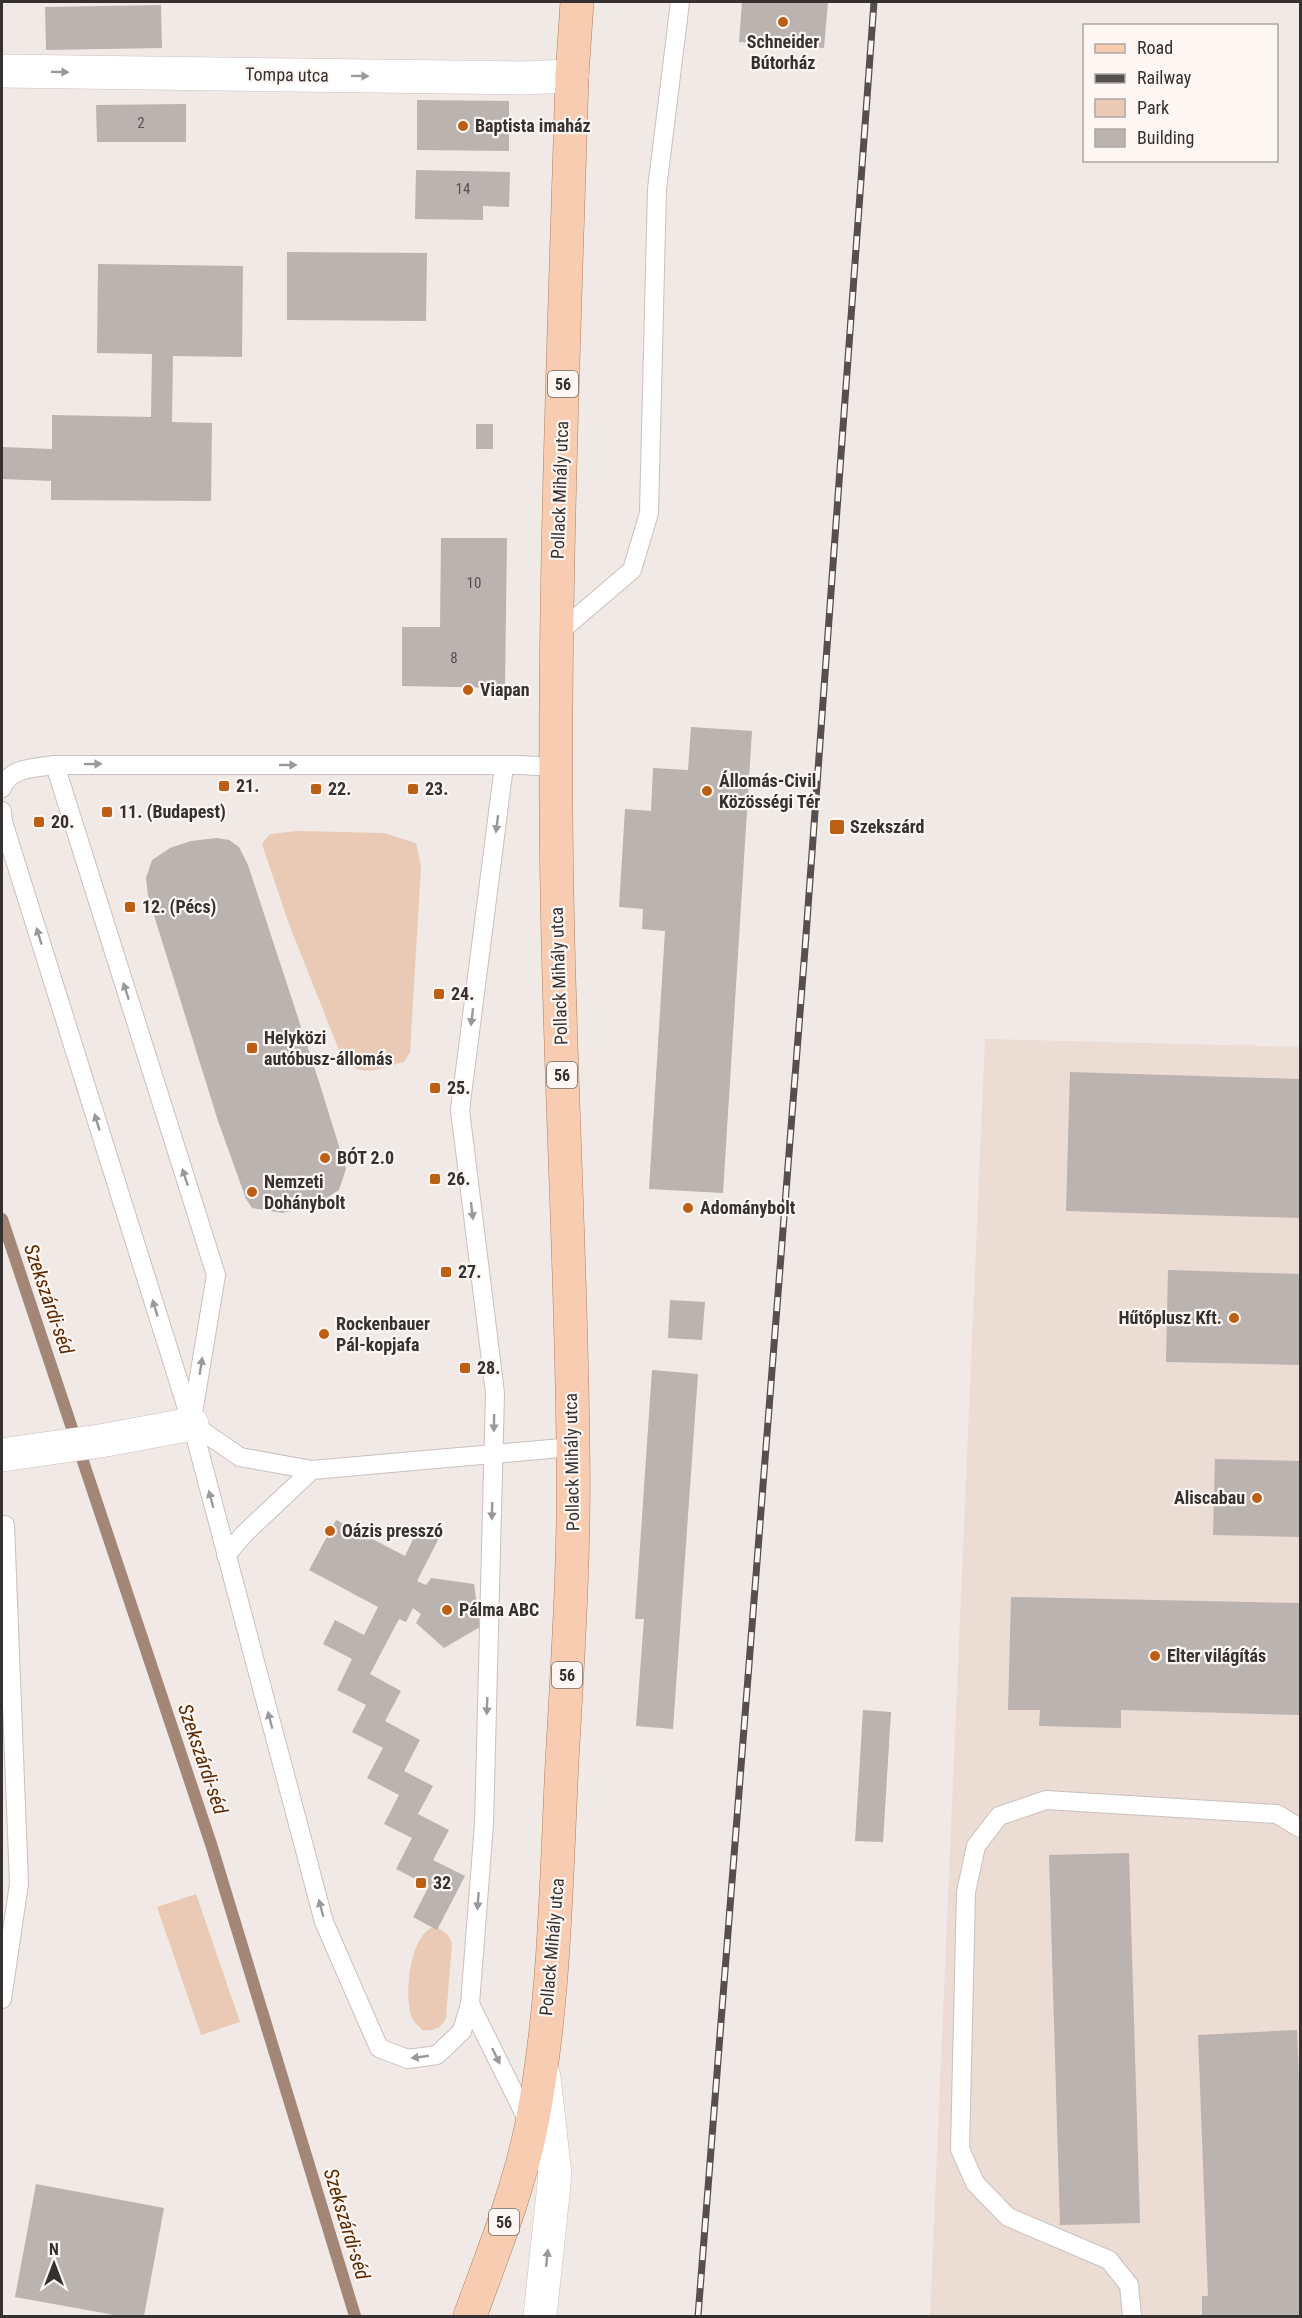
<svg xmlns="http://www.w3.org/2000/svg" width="1302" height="2318" font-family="'Roboto Condensed',sans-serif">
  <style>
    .built { fill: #ebdcd4 }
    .green { fill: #eac9b5 }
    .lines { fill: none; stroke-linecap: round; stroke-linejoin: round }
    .stream { stroke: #a38675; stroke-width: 12 }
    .building { fill: #bab3af }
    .lane-casing { stroke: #c9c1bd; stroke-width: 20 }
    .street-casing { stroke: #c9c1bd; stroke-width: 34 }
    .primary-casing { stroke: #b18062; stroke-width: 34 }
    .lane { stroke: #fff; stroke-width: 18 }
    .street { stroke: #fff; stroke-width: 33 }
    .primary { stroke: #f8ccb1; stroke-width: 33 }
    .rail-casing { stroke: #54504f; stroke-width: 7 }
    .rail { stroke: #fef6f2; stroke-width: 4.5; stroke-dasharray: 14; stroke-linecap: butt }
    .oneway { fill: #9a9898 }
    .poi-dot { fill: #bc5e13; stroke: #fef6f2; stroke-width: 2 }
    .labels { text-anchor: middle; stroke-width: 4.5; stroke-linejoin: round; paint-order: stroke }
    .number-label { font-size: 15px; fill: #565250 }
    .shield { fill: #fef6f2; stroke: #716c6a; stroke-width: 1.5 }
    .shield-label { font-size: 16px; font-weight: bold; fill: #343130 }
    .poi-label { font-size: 18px; font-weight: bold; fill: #343130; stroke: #fef6f2; text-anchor: start }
    .street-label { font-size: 18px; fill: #343130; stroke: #fef6f2 }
    .water-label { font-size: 20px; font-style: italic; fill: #5b2800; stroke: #fef6f2 }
  </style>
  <rect width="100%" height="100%" fill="#f0e9e5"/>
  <path class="built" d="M985 1039 1300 1047V2316H930Z"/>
  <g class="green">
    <path d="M298 831 384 833 416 843 421 867 410 1052 404 1062C380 1068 363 1079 343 1060L289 924 262 844 270 834Z"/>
    <path d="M196 1894 240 2022 201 2035 157 1907Z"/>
    <path d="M435 1926 448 1935 452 1943 446 2018C440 2029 435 2031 422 2030 420 2027 415 2023 413 2020 403 1998 409 1934 435 1926Z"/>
  </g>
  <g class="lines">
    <path class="stream" d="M2 1219 211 1844 355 2316"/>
  </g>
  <g class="building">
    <path d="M742 2H828L824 48 739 42Z"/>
    <path d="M161 5 162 48 46 50 45 7Z"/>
    <path d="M417 100 509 101V151L417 150Z"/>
    <path d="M186 104V142H97L96 105Z"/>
    <path d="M416 170 510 172 509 207 483 206V220L415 219Z"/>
    <path d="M287 252 427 253 426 321 287 320Z"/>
    <path d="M98 264 243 266 242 357 173 356 172 422 212 423 211 501 51 500V481L2 479V447L52 449V415L151 417 152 354 97 353Z"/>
    <rect x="476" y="424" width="17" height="25"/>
    <path d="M441 538H507L505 688 402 686V627H440Z"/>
    <path d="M691 727 752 731 723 1193 649 1189 665 931 642 929 643 909 619 907 625 809 651 811 653 768 688 770Z"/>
    <path d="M217 838 229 840 239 847 248 865 321 1088 346 1169 339 1190 312 1207 282 1213 252 1208 246 1199 218 1121 148 896 146 878 152 860 170 848 191 841Z"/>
    <path d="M1070 1072 1300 1079V1218L1066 1211Z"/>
    <path d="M1168 1270 1300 1274V1365L1166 1362Z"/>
    <path d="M670 1300 705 1302 702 1340 668 1338Z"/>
    <path d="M652 1370 698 1374 673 1729 636 1726 644 1619H635Z"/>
    <path d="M1215 1459 1300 1461V1537L1213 1535Z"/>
    <path d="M336 1520 405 1556 420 1525 440 1536 417 1581 426 1585 431 1578 474 1584 480 1627 444 1648 416 1623 421 1614 413 1608 406 1622 399 1619 370 1674 401 1691 385 1721 420 1740 404 1771 433 1786 418 1814 449 1830 433 1860 465 1876 437 1930 413 1917 429 1886 396 1869 412 1838 384 1824 399 1795 367 1778 383 1748 352 1732 366 1705 337 1690 352 1659 323 1644 335 1620 364 1635 378 1607 309 1570Z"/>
    <path d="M1011 1597 1300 1603V1715L1121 1710V1728L1039 1726 1040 1710H1008Z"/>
    <path d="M863 1710 891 1712 883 1842 855 1841Z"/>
    <path d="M1129 1853 1140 2223 1060 2225 1049 1855Z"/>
    <path d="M1297 2030 1300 2102V2316H1202V2296H1208L1198 2035Z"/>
    <path d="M36 2184 164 2208 144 2316H120L15 2297Z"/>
  </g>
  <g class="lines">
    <g class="lane-casing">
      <g id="lane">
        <path d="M556 635 632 570 649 513 657 189 680 2"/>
        <path d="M55 765 216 1275 192 1419"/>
        <path d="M2 788C10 767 35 768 55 765H519L557 767"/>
        <path d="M2 811 3 822 192 1424 324 1922 379 2048 408 2059 437 2055 462 2031 470 2004 484 1824 495 1393 460 1110 504 766"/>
        <path d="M192 1424 240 1457 312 1470 573 1447"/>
        <path d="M226 1555 245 1533 312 1470"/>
        <path d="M2 1999 19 1884 5 1525"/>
        <path d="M470 2004 529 2123"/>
        <path d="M1132 2316 1129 2285 1109 2260 1008 2217 975 2183 960 2149 966 1892 976 1846 999 1816 1046 1800 1277 1814 1300 1828"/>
      </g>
    </g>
    <g class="street-casing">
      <g id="street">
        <path d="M2 71 521 78 572 76"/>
        <path d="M2 1455 100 1441 192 1424"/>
        <path d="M540 2316 555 2175 544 2077"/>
      </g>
    </g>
    <g class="primary-casing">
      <path id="primary" d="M470 2316C493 2253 519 2189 532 2123 555 2004 556 1882 562 1762 568 1656 575 1551 573 1445 571 1260 560 1076 557 891 552 619 564 348 572 76L577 2"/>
    </g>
    <use href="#lane" class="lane"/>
    <use href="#street" class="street"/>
    <use href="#primary" class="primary"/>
    <g class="rail-casing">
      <path id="rail" d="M698 2316 805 949 874 2"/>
    </g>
    <use href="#rail" class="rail"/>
  </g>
  <defs><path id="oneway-solid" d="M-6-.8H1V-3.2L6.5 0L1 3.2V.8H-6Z" transform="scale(1.5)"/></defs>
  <g class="oneway">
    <use href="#oneway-solid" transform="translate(60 72) rotate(1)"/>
    <use href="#oneway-solid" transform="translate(360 76) rotate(1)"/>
    <use href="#oneway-solid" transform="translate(93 764) rotate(-1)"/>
    <use href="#oneway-solid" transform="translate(288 765)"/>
    <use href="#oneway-solid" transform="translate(497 824) rotate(97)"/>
    <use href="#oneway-solid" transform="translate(39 936) rotate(-107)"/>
    <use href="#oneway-solid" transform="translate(126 991) rotate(-108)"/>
    <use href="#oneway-solid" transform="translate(472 1017) rotate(97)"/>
    <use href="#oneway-solid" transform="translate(97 1122) rotate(-107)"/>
    <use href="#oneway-solid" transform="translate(185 1177) rotate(-108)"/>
    <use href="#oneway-solid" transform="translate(472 1211) rotate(83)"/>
    <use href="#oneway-solid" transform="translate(155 1308) rotate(-107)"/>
    <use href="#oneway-solid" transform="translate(201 1366) rotate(-81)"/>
    <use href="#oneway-solid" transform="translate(494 1423) rotate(91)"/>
    <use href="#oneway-solid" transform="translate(211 1499) rotate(-105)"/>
    <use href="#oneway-solid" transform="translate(492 1511) rotate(92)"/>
    <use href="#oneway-solid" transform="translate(487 1706) rotate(92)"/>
    <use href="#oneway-solid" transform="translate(270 1720) rotate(-105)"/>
    <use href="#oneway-solid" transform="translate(478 1901) rotate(94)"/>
    <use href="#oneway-solid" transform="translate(321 1908) rotate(-105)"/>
    <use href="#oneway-solid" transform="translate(496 2056) rotate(64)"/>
    <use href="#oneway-solid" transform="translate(420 2057) rotate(172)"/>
    <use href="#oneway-solid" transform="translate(547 2258) rotate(-84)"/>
  </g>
  <g class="poi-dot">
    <circle cx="783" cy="22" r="6"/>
    <circle cx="463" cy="126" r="6"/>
    <circle cx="468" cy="690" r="6"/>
    <rect x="218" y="780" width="12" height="12" rx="3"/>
    <rect x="310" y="783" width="12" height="12" rx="3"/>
    <rect x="407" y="783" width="12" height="12" rx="3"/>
    <circle cx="707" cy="791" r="6"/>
    <rect x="101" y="806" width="12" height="12" rx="3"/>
    <rect x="33" y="816" width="12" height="12" rx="3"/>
    <rect x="829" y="819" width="16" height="16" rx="3"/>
    <rect x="124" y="901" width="12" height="12" rx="3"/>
    <rect x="433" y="988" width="12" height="12" rx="3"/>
    <rect x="246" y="1042" width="12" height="12" rx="3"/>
    <rect x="429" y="1082" width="12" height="12" rx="3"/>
    <circle cx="325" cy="1158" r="6"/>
    <rect x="429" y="1173" width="12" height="12" rx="3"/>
    <circle cx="252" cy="1192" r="6"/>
    <circle cx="688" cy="1208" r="6"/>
    <rect x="440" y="1266" width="12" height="12" rx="3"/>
    <circle cx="1234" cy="1318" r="6"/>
    <circle cx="324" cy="1334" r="6"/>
    <rect x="459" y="1362" width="12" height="12" rx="3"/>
    <circle cx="1257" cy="1498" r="6"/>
    <circle cx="330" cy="1531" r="6"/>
    <circle cx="447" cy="1610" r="6"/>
    <circle cx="1155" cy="1656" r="6"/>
    <rect x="415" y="1877" width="12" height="12" rx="3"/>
  </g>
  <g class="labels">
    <g class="number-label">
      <text x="141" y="128">2</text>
      <text x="463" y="194">14</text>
      <text x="474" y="588">10</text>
      <text x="454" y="663">8</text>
    </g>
    <g class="shield">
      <rect x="548" y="371" width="30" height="26" rx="4.5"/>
      <rect x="547" y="1062" width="30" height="26" rx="4.5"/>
      <rect x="552" y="1662" width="30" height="26" rx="4.5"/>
      <rect x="489" y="2209" width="30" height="26" rx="4.5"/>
    </g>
    <g class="shield-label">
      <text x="563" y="390">56</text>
      <text x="562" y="1081">56</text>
      <text x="567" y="1681">56</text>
      <text x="504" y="2228">56</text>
    </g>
    <g class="poi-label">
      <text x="783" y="48" text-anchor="middle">Schneider<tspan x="783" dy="21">Bútorház</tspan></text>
      <text x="475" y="132">Baptista imaház</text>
      <text x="480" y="696">Viapan</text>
      <text x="719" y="787">Állomás-Civil<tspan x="719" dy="21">Közösségi Tér</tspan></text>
      <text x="236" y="792">21.</text>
      <text x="328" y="795">22.</text>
      <text x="425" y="795">23.</text>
      <text x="119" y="818">11. (Budapest)</text>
      <text x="51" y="828">20.</text>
      <text x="850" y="833">Szekszárd</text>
      <text x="142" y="913">12. (Pécs)</text>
      <text x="451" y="1000">24.</text>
      <text x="264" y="1044">Helyközi<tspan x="264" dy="21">autóbusz-állomás</tspan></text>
      <text x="447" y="1094">25.</text>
      <text x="337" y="1164">BÓT 2.0</text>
      <text x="447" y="1185">26.</text>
      <text x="264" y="1188">Nemzeti<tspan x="264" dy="21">Dohánybolt</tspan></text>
      <text x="700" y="1214">Adománybolt</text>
      <text x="458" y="1278">27.</text>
      <text x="1222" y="1324" text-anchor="end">Hűtőplusz Kft.</text>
      <text x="336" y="1330">Rockenbauer<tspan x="336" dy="21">Pál-kopjafa</tspan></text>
      <text x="477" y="1374">28.</text>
      <text x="1245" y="1504" text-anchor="end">Aliscabau</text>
      <text x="342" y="1537">Oázis presszó</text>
      <text x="459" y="1616">Pálma ABC</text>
      <text x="1167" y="1662">Elter világítás</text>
      <text x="433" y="1889">32</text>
    </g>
    <g class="street-label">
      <text transform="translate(287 75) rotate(1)" y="6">Tompa utca</text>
      <text transform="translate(560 490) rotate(-88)" y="6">Pollack Mihály utca</text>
      <text transform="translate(559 976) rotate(-92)" y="6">Pollack Mihály utca</text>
      <text transform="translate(572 1462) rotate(-91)" y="6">Pollack Mihály utca</text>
      <text transform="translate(552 1947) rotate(-85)" y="6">Pollack Mihály utca</text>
    </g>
    <g class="water-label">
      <text transform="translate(49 1299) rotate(71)" y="7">Szekszárdi-séd</text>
      <text transform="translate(203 1759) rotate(71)" y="7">Szekszárdi-séd</text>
      <text transform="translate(347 2224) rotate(73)" y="7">Szekszárdi-séd</text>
    </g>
  </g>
  <rect width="1302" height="2318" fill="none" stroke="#343130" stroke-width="6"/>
  <rect x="1083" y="24" width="195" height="138" fill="#fef6f2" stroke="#ada7a4" stroke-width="1.5"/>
  <rect x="1095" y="44" width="30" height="9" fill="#f8ccb1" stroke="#ada7a4" stroke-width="1.5"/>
  <text x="1137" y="54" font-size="18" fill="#343130">Road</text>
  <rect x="1095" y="74" width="30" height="9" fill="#54504f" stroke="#ada7a4" stroke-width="1.5"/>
  <text x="1137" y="84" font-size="18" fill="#343130">Railway</text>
  <rect x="1095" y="99" width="30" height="18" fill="#eac9b5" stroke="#ada7a4" stroke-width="1.5"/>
  <text x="1137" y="114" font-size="18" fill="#343130">Park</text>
  <rect x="1095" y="129" width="30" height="18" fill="#bab3af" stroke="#ada7a4" stroke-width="1.5"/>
  <text x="1137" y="144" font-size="18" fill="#343130">Building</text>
  <g transform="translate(54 2264)" stroke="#fef6f2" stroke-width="4.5" paint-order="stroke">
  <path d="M0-4.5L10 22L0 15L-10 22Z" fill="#343130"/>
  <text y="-9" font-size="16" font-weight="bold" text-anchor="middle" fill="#343130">N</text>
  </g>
</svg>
